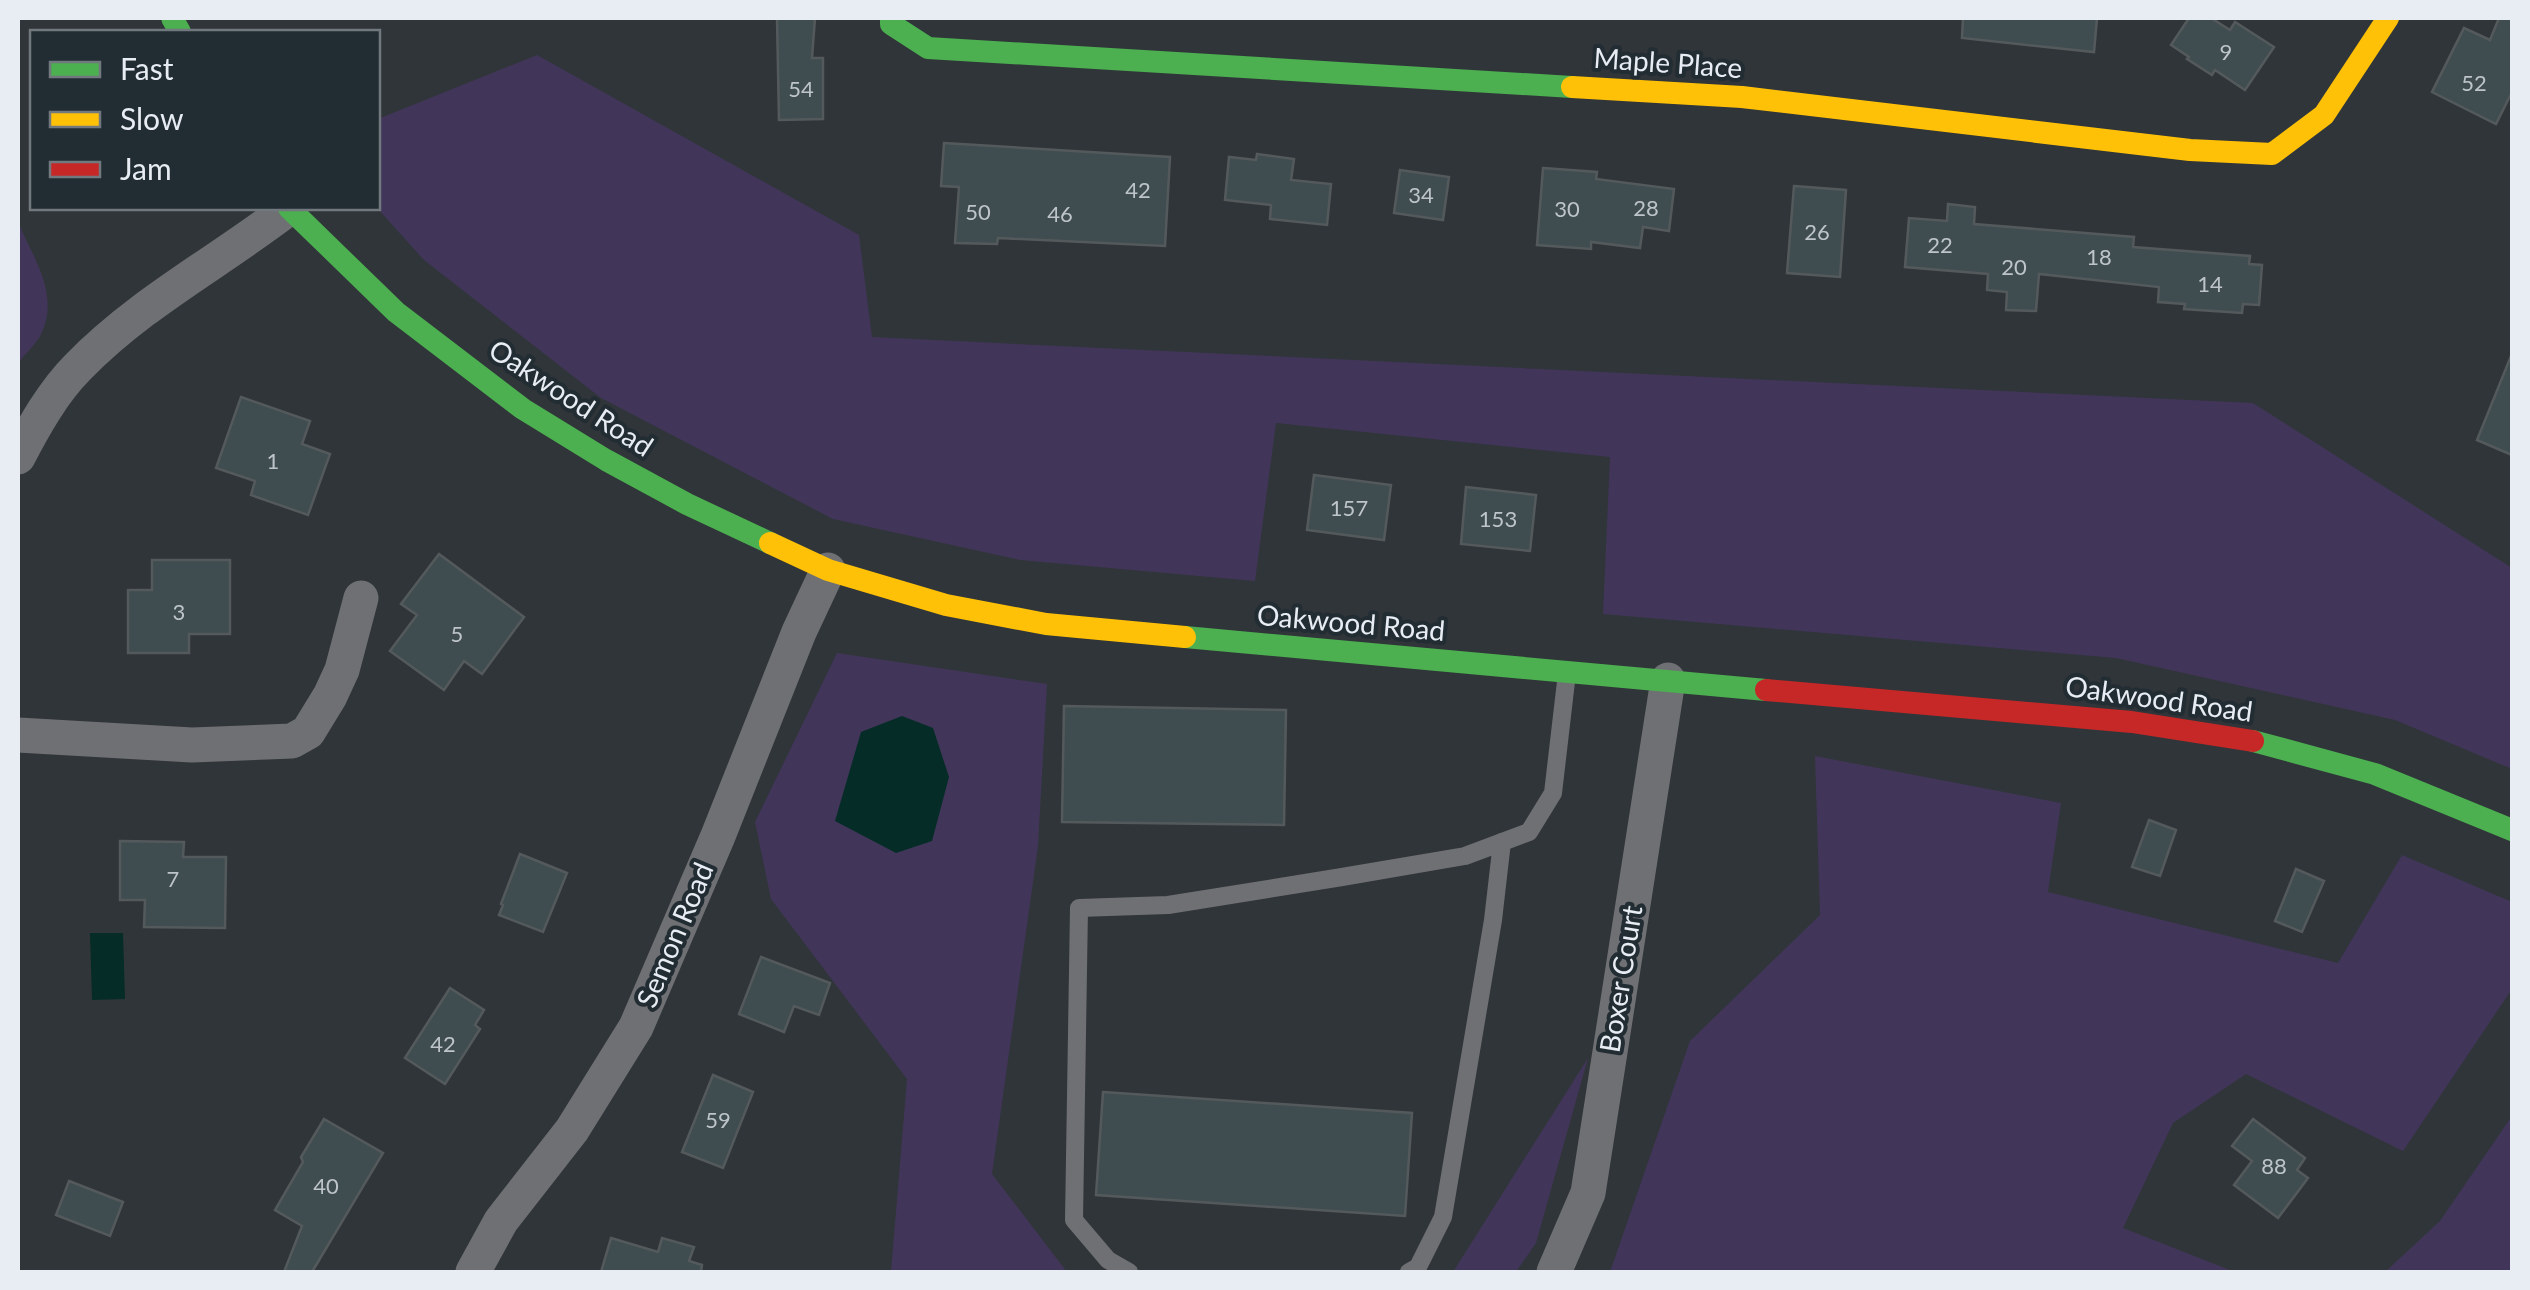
<svg xmlns="http://www.w3.org/2000/svg" width="2530" height="1290" font-family="Lato,sans-serif">
  <style>
    .green { fill: #413659 }
    .water { fill: #052c27 }
    .building { fill: #3f4c50; stroke: #545a5c; stroke-width: 2.5 }
    .lines { fill: none; stroke-linecap: round; stroke-linejoin: round }
    .lane { stroke: #6f7073; stroke-width: 18 }
    .street { stroke: #6f7073; stroke-width: 35 }
    .fast { stroke: #4caf50; stroke-width: 22 }
    .slow { stroke: #ffc107; stroke-width: 22 }
    .jam { stroke: #c62828; stroke-width: 22 }
    .labels { text-anchor: middle; stroke-width: 8; stroke-linejoin: round; paint-order: stroke }
    .number-label { font-size: 22px; fill: #bdc5ca }
    .street-label { font-size: 28px; fill: #e7edf2; stroke: #222c33 }
  </style>
  <rect width="100%" height="100%" fill="#303539"/>
  <g class="green">
    <path d="M537 55 859 235 872 337 2253 403 2512 568V769L2395 720 2116 658 1603 614 1610 457 1276 423 1255 581 1020 560 833 519 601 398 424 260 377 208 378 119Z"/>
    <path d="M18 222C34 260 62 297 39 338 33 347 24 355 18 363Z"/>
    <path d="M837 653 1047 684 1038 846 992 1174 1067 1272H891L907 1079 771 899 755 822Z"/>
    <path d="M1815 756 2061 803 2048 892 2338 963 2402 855 2512 902V989L2403 1151 2246 1074 2173 1123 2123 1228 2235 1272H1610L1690 1041 1820 915Z"/>
    <path d="M1588 1058 1536 1243 1516 1272H1453Z"/>
    <path d="M2512 1116V1272H2385L2440 1221Z"/>
  </g>
  <g class="water">
    <path d="M902 716 933 728 949 777 932 841 896 853 835 821 861 732Z"/>
    <path d="M90 933H123L125 999 92 1000Z"/>
  </g>
  <g class="building">
    <path d="M777 18H815L812 58H823V119L779 120Z"/>
    <path d="M1963 18H2097L2094 52 1962 38Z"/>
    <path d="M2189 18H2211L2230 30 2235 22 2274 47 2245 90 2215 70 2212 75 2187 59 2189 57 2171 45Z"/>
    <path d="M2499 18H2512V92L2496 124 2432 92 2464 28 2490 40Z"/>
    <path d="M944 143 1170 157 1165 246 998 238 997 244 955 243 959 187 941 186Z"/>
    <path d="M1257 154 1294 159 1291 180 1331 184 1327 225 1270 219 1271 205 1225 200 1229 157 1256 160Z"/>
    <path d="M1543 168 1597 172 1596 179 1674 189 1669 231 1643 227 1640 248 1591 242V249L1537 245Z"/>
    <path d="M1400 170 1449 177 1443 220 1394 213Z"/>
    <path d="M1794 186 1846 190 1840 277 1787 273Z"/>
    <path d="M1948 204 1975 207 1974 224 2134 237 2133 247 2250 256 2249 264 2262 265 2259 305 2243 304 2242 313 2184 309 2185 304 2158 302 2159 287 2039 274 2036 311 2006 310 2007 292 1987 290 1988 274 1905 267 1909 218 1947 221Z"/>
    <path d="M2511 356H2512V455L2477 440Z"/>
    <path d="M241 397 310 421 302 444 330 454 308 515 251 495 255 481 216 468Z"/>
    <path d="M1314 475 1391 485 1384 540 1307 530Z"/>
    <path d="M1466 487 1536 495 1530 551 1461 544Z"/>
    <path d="M439 554 524 617 482 674 464 661 444 690 390 651 417 615 401 604Z"/>
    <path d="M152 560H230V634H189V653H128V590H152Z"/>
    <path d="M1064 706 1286 710 1284 825 1062 822Z"/>
    <path d="M2149 820 2176 830 2160 876 2132 867Z"/>
    <path d="M120 841 184 842 183 857H226L225 928 144 927 145 900H120Z"/>
    <path d="M520 854 567 873 543 932 499 915 503 905 501 904Z"/>
    <path d="M2296 869 2324 881 2302 932 2275 921Z"/>
    <path d="M761 957 830 983 819 1015 794 1006 784 1032 739 1014Z"/>
    <path d="M450 988 484 1010 475 1025 480 1029 445 1084 405 1058Z"/>
    <path d="M713 1075 753 1092 723 1168 682 1152Z"/>
    <path d="M1103 1092 1412 1113 1405 1216 1096 1195Z"/>
    <path d="M324 1119 383 1153 312 1272H284L302 1226 275 1210 303 1162 301 1157Z"/>
    <path d="M2253 1119 2305 1158 2297 1170 2308 1178 2278 1218 2234 1185 2252 1161 2232 1146Z"/>
    <path d="M69 1181 123 1202 110 1236 56 1215Z"/>
    <path d="M611 1238 658 1252 662 1238 694 1247 689 1261 702 1265 701 1272H601Z"/>
  </g>
  <g class="lines">
    <g class="lane">
      <path d="M1129 1272 1108 1260 1074 1220 1079 908 1168 905 1342 877 1465 856 1529 832 1553 793 1567 673"/>
      <path d="M1409 1272 1418 1267 1443 1217 1493 920 1502 842"/>
    </g>
    <g class="street">
      <path d="M18 457C34 426 53 392 78 367 140 303 219 262 289 208"/>
      <path d="M18 735 192 745 292 741 308 732 330 696 342 670 361 598"/>
      <path d="M473 1272 501 1221 572 1130 636 1027 718 836 799 632 828 570"/>
      <path d="M1554 1272 1588 1193 1668 680"/>
    </g>
    <g class="fast">
      <path d="M172 18 180 32"/>
      <path d="M891 18V24L928 48 1572 87"/>
      <path d="M289 208 396 312 523 409 606 460 687 504 770 543"/>
      <path d="M1185 637 1766 690"/>
      <path d="M2253 741 2375 774 2512 830"/>
    </g>
    <g class="slow">
      <path d="M1572 87 1742 97 2190 150 2272 154 2324 115 2388 18"/>
      <path d="M770 543 828 570 946 605 1046 624 1185 637"/>
    </g>
    <path class="jam" d="M1766 690 2132 722 2253 741"/>
  </g>
  <g class="labels">
    <g class="number-label">
      <text x="2226" y="60">9</text>
      <text x="2474" y="91">52</text>
      <text x="801" y="97">54</text>
      <text x="1138" y="198">42</text>
      <text x="1421" y="203">34</text>
      <text x="1646" y="216">28</text>
      <text x="1567" y="217">30</text>
      <text x="978" y="220">50</text>
      <text x="1060" y="222">46</text>
      <text x="1817" y="240">26</text>
      <text x="1940" y="253">22</text>
      <text x="2099" y="265">18</text>
      <text x="2014" y="275">20</text>
      <text x="2210" y="292">14</text>
      <text x="273" y="469">1</text>
      <text x="1349" y="516">157</text>
      <text x="1498" y="527">153</text>
      <text x="179" y="620">3</text>
      <text x="457" y="642">5</text>
      <text x="173" y="887">7</text>
      <text x="443" y="1052">42</text>
      <text x="718" y="1128">59</text>
      <text x="2274" y="1174">88</text>
      <text x="326" y="1194">40</text>
    </g>
    <g class="street-label">
      <text transform="translate(1668 63) rotate(4)" y="10">Maple Place</text>
      <text transform="translate(571 398) rotate(33)" y="10">Oakwood Road</text>
      <text transform="translate(1351 623) rotate(5)" y="10">Oakwood Road</text>
      <text transform="translate(2159 699) rotate(8)" y="10">Oakwood Road</text>
      <text transform="translate(675 935) rotate(-67)" y="10">Semon Road</text>
      <text transform="translate(1621 979) rotate(-81)" y="10">Boxer Court</text>
    </g>
  </g>
  <rect width="2530" height="1290" fill="none" stroke="#e7edf2" stroke-width="40"/>
  <rect x="30" y="30" width="350" height="180" fill="#222c33" stroke="#71797f" stroke-width="2.5"/>
  <rect x="50" y="62" width="50" height="15" fill="#4caf50" stroke="#71797f" stroke-width="2.5"/>
  <text x="120" y="80" font-size="30" fill="#e7edf2">Fast</text>
  <rect x="50" y="112" width="50" height="15" fill="#ffc107" stroke="#71797f" stroke-width="2.5"/>
  <text x="120" y="130" font-size="30" fill="#e7edf2">Slow</text>
  <rect x="50" y="162" width="50" height="15" fill="#c62828" stroke="#71797f" stroke-width="2.5"/>
  <text x="120" y="180" font-size="30" fill="#e7edf2">Jam</text>
</svg>
